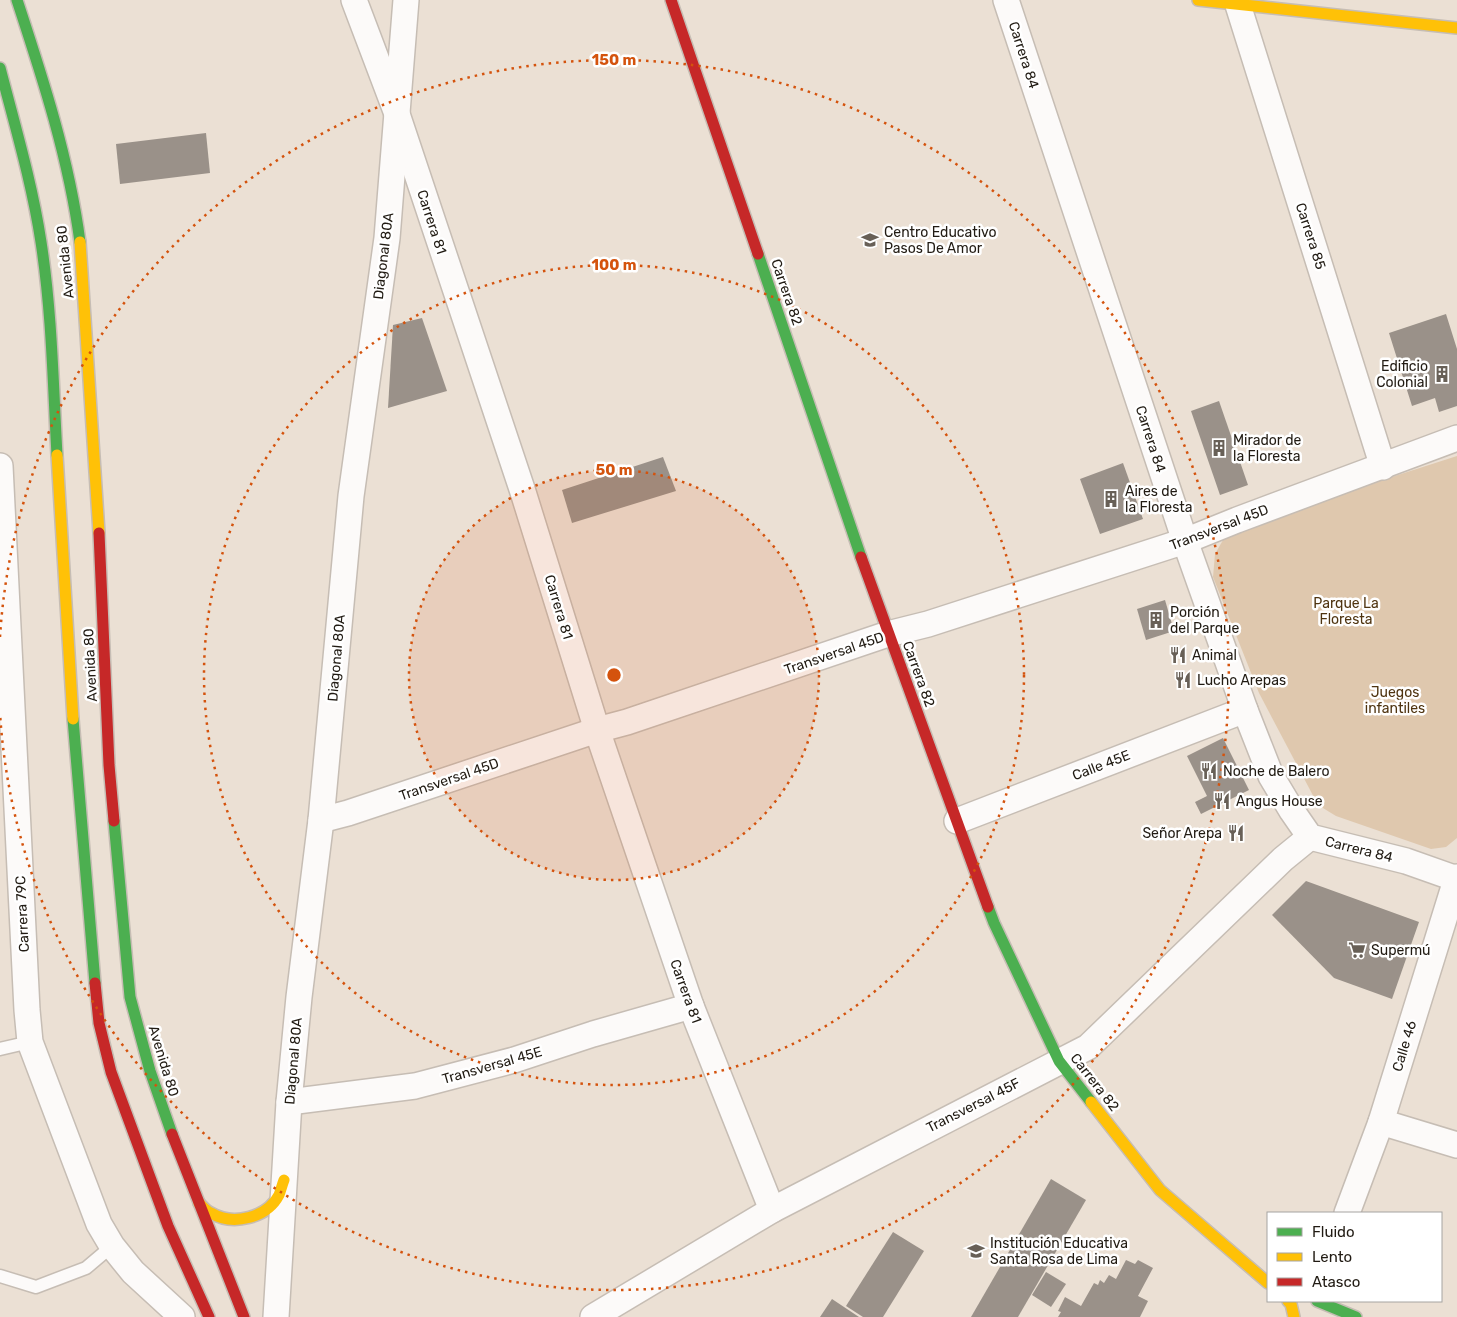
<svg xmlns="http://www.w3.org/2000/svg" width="1457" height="1317" font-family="Rubik,sans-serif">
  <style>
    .green { fill: #dfc8ae }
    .building { fill: #9a9189 }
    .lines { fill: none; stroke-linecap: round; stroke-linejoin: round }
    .lane-casing { stroke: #c6bdb4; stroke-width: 15 }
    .street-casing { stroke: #c6bdb4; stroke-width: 28 }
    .fast-casing { stroke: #c6bdb4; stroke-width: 14 }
    .slow-casing { stroke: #c6bdb4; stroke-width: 14 }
    .jam-casing { stroke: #c6bdb4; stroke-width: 14 }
    .lane { stroke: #fcfaf9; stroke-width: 12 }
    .street { stroke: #fcfaf9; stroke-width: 25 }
    .fast { stroke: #4caf50; stroke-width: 11 }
    .slow { stroke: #ffc107; stroke-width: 11 }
    .jam { stroke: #c62828; stroke-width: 11 }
    .ring { fill: none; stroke: #d4530d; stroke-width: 2.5; stroke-dasharray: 2.5 5 }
    .labels { text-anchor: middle; stroke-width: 5; stroke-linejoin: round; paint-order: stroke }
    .street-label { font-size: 14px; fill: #211b13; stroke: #fff }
    .poi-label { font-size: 14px; fill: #211b13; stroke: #fff; text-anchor: start }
    .park-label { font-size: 14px; fill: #4f3410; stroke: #fff }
    .centre { fill: #d4530d; stroke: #fff; stroke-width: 2.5 }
    .ring-label { font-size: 15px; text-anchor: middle; font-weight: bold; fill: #d4530d; stroke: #fff; stroke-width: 5; stroke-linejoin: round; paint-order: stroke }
  </style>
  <rect width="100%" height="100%" fill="#ebe0d4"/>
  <path class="green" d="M1457 456V838L1446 847 1431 849 1336 816 1318 805 1259 693 1213 577 1215 554 1227 533 1261 519Z"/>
  <g class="building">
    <path d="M206 133 210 173 120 184 116 144Z"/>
    <path d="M1446 314 1457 349V406L1439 412 1435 398 1412 406 1389 333Z"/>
    <path d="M422 318 447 391 388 408 393 325Z"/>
    <path d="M1219 401 1248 485 1220 495 1191 411Z"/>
    <path d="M663 457 676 491 572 523 562 490Z"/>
    <path d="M1123 463 1143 519 1100 534 1080 479Z"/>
    <path d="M1165 600 1174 631 1146 640 1137 609Z"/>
    <path d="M1223 738 1249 790 1201 814 1195 802 1207 796 1187 756Z"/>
    <path d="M1306 881 1419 922 1392 999 1334 978 1272 915Z"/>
    <path d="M1051 1179 1086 1200 1018 1317H971Z"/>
    <path d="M893 1232 924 1251 883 1317H863L846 1306Z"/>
    <path d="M1126 1260 1135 1264 1138 1260 1153 1268 1138 1296 1148 1301 1140 1317H1058L1061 1312 1058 1311 1065 1297 1081 1306 1094 1283 1098 1285 1100 1280 1104 1283 1109 1275 1116 1279Z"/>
    <path d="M1046 1272 1066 1284 1051 1307 1032 1295Z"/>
    <path d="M832 1299 859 1317H820Z"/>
  </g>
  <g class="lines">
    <g class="lane-casing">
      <g id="lane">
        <path d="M0 1049 30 1042"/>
        <path d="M0 1276 36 1287 86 1268 112 1246"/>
      </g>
    </g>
    <g class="street-casing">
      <g id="street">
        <path d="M354 0 396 111 523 492 597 730 691 1006 772 1210"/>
        <path d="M1006 0 1185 541 1245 710 1271 776 1292 811 1310 837 1406 861 1457 879"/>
        <path d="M1238 5 1383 467"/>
        <path d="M0 466 27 1010 30 1042 99 1224 112 1246 133 1272 182 1317"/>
        <path d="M321 820 348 813 597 730 627 722 888 634 928 624 1185 541 1237 520 1457 438"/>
        <path d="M957 821 1245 710"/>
        <path d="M289 1102 415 1086 514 1060 593 1034 691 1006"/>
        <path d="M1381 1122 1457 1145"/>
        <path d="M1347 1213 1381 1122 1457 877"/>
        <path d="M276 1317 289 1102 299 997 321 820 351 496 387 238 406 0"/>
        <path d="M593 1317 772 1210 1088 1047 1283 859 1310 837"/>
      </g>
    </g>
    <g class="fast-casing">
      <g id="fast">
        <path d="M17 0C43 79 69 159 80 242"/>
        <path d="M0 68C15 126 32 183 41 242 52 313 53 384 57 455"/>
        <path d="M758 254 861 557"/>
        <path d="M73 719 95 983"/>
        <path d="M114 821 130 997 150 1071 172 1134"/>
        <path d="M988 907 994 923 1059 1061 1091 1102"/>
        <path d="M1317 1301 1356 1317"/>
      </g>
    </g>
    <g class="slow-casing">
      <g id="slow">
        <path d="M1198 0 1457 28"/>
        <path d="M80 242 99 533"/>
        <path d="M57 455 73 719"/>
        <path d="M1091 1102 1160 1190 1268 1283"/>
        <path d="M199 1203C203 1207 206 1211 211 1213 233 1226 267 1218 279 1195 281 1190 282 1185 284 1180"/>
        <path d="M1288 1301 1291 1304 1294 1317"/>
      </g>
    </g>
    <g class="jam-casing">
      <g id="jam">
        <path d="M671 0 758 254"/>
        <path d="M99 533 109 765 114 821"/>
        <path d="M861 557 988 907"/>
        <path d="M95 983 99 1023 111 1072 168 1226 209 1317"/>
        <path d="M172 1134 244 1317"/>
      </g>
    </g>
    <use href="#lane" class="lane"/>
    <use href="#street" class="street"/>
    <use href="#fast" class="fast"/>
    <use href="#slow" class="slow"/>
    <use href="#jam" class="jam"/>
  </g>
  <circle cx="614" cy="675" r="205" fill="#d4530d" fill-opacity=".12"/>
  <g class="ring">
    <circle cx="614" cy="675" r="205"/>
    <circle cx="614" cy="675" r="410"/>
    <path d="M0 637A615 615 0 1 1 0 713"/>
  </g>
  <defs>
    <g id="school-bare" transform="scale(1.35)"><path d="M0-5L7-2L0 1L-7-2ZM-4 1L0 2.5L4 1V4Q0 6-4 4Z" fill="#686057" stroke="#fff" stroke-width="2.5" paint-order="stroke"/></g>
    <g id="building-bare" transform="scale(1.35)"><path d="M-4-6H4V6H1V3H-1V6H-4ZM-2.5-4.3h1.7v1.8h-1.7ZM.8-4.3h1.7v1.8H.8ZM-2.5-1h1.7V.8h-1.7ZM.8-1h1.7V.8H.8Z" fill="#686057" stroke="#fff" stroke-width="2.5" paint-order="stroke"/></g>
    <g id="restaurant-bare" transform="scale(1.35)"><path d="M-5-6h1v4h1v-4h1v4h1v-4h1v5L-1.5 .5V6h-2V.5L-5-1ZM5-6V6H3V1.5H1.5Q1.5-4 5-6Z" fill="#686057" stroke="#fff" stroke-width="2.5" paint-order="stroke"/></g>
    <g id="supermarket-bare" transform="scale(1.35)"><path d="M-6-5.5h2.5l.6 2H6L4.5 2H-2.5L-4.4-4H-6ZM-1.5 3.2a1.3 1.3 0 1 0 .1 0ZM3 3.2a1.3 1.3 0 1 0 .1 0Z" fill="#686057" stroke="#fff" stroke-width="2.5" paint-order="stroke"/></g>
  </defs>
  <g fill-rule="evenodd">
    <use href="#school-bare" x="870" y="240"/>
    <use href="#building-bare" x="1442" y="374"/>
    <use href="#building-bare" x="1219" y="448"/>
    <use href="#building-bare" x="1111" y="499"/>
    <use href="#building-bare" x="1156" y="620"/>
    <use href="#restaurant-bare" x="1178" y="655"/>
    <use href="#restaurant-bare" x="1183" y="680"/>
    <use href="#restaurant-bare" x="1209" y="771"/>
    <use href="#restaurant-bare" x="1222" y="801"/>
    <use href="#restaurant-bare" x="1236" y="833"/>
    <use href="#supermarket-bare" x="1357" y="950"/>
    <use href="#school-bare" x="976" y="1251"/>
  </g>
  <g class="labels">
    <g class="street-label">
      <text transform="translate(1024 55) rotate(72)" y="5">Carrera 84</text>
      <text transform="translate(432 222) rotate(72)" y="5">Carrera 81</text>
      <text transform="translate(1311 236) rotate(72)" y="5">Carrera 85</text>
      <text transform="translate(383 256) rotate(-83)" y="5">Diagonal 80A</text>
      <text transform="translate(65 262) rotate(-96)" y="5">Avenida 80</text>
      <text transform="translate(787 292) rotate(71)" y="5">Carrera 82</text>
      <text transform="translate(1151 439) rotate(72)" y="5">Carrera 84</text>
      <text transform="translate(1219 527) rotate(-21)" y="5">Transversal 45D</text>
      <text transform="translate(559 607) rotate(73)" y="5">Carrera 81</text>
      <text transform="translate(834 653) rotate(-19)" y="5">Transversal 45D</text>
      <text transform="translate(336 658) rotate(-85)" y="5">Diagonal 80A</text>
      <text transform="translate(90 665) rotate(-93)" y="5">Avenida 80</text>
      <text transform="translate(919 674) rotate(70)" y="5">Carrera 82</text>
      <text transform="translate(1101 765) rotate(-21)" y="5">Calle 45E</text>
      <text transform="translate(449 779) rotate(-19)" y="5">Transversal 45D</text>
      <text transform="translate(1359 849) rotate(14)" y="5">Carrera 84</text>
      <text transform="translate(22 914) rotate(-93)" y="5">Carrera 79C</text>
      <text transform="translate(686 991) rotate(70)" y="5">Carrera 81</text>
      <text transform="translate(1404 1046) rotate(-73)" y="5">Calle 46</text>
      <text transform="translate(164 1061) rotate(73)" y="5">Avenida 80</text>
      <text transform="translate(293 1061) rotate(-85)" y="5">Diagonal 80A</text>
      <text transform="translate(492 1065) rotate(-16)" y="5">Transversal 45E</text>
      <text transform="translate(1095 1082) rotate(52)" y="5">Carrera 82</text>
      <text transform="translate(973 1105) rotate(-27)" y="5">Transversal 45F</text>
    </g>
    <g class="poi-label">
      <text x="884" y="237">Centro Educativo<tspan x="884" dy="16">Pasos De Amor</tspan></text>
      <text x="1428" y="371" text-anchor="end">Edificio<tspan x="1428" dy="16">Colonial</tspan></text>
      <text x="1233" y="445">Mirador de<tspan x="1233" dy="16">la Floresta</tspan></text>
      <text x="1125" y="496">Aires de<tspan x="1125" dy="16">la Floresta</tspan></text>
      <text x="1170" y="617">Porción<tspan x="1170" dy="16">del Parque</tspan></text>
      <text x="1192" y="660">Animal</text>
      <text x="1197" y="685">Lucho Arepas</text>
      <text x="1223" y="776">Noche de Balero</text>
      <text x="1236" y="806">Angus House</text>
      <text x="1222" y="838" text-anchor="end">Señor Arepa</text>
      <text x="1371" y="955">Supermú</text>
      <text x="990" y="1248">Institución Educativa<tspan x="990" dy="16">Santa Rosa de Lima</tspan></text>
    </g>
    <g class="park-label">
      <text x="1346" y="608">Parque La<tspan x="1346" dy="16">Floresta</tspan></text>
      <text x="1395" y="697">Juegos<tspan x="1395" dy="16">infantiles</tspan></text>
    </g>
  </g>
  <circle cx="614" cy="675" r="8" class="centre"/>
  <g class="ring-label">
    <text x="614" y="65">150 m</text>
    <text x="614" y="270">100 m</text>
    <text x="614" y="475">50 m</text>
  </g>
  <rect x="1267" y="1212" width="175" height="90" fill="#ffffff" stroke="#a6a4a1"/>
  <rect x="1277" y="1228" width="25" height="8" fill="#4caf50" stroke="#a6a4a1"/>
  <text x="1312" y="1237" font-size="15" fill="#211b13">Fluido</text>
  <rect x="1277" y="1253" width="25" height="8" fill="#ffc107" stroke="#a6a4a1"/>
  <text x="1312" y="1262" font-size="15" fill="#211b13">Lento</text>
  <rect x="1277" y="1278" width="25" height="8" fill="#c62828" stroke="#a6a4a1"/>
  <text x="1312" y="1287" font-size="15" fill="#211b13">Atasco</text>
</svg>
